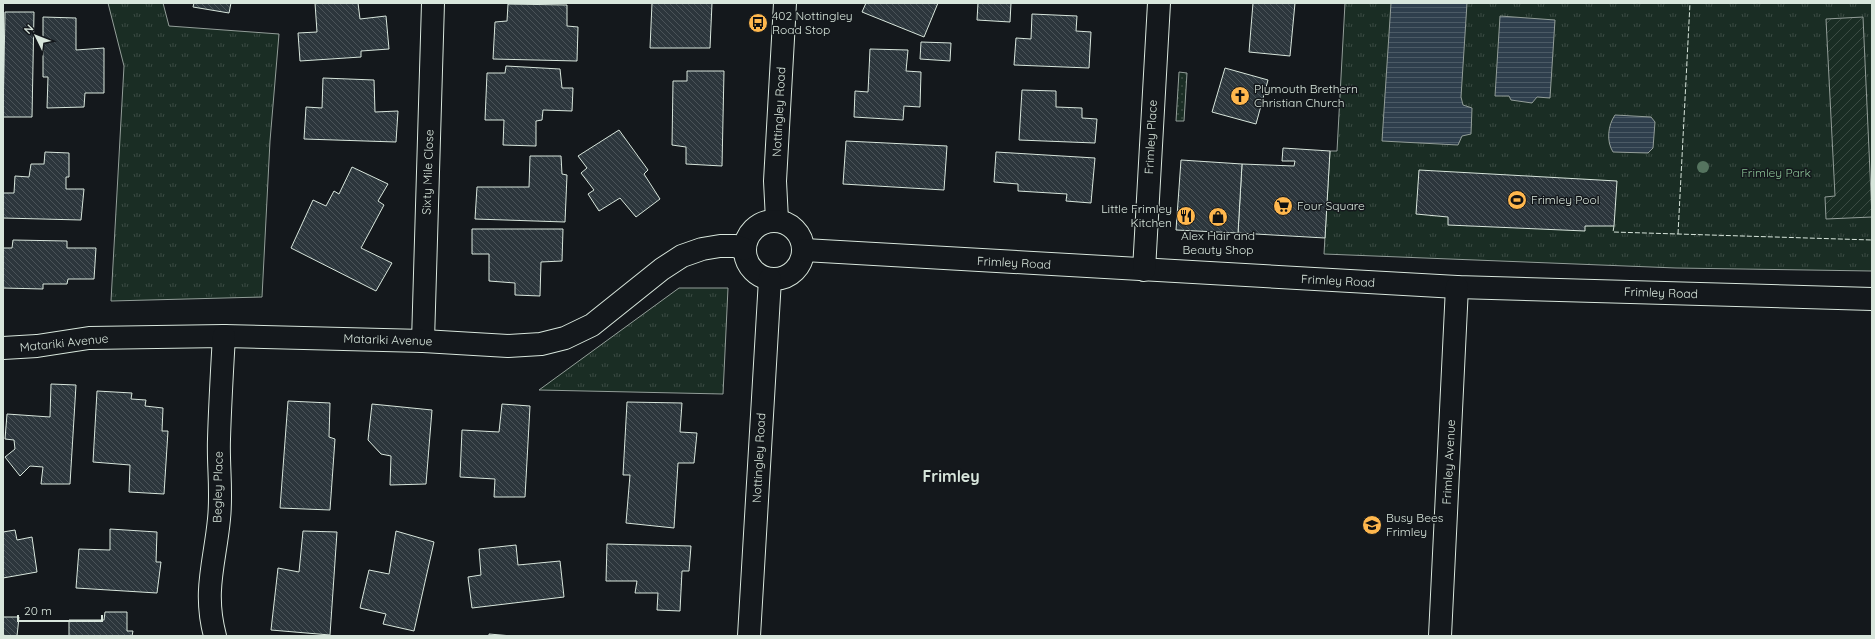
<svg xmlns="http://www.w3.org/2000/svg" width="1875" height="639" font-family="Quicksand,sans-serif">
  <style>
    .grass { fill: url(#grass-dots); stroke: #939e99 }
    .park { fill: url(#park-tufts); stroke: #939e99 }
    .garden { fill: url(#garden-furrows); stroke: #939e99 }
    .water { fill: url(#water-rules); stroke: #939e99 }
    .building { fill: url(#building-back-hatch); stroke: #d8e6dc }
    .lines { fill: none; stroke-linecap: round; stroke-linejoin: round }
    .minor-casing { stroke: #d8e6dc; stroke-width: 24 }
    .minor { stroke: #14181c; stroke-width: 22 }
    .fence { stroke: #d8e6dc; stroke-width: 1; stroke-dasharray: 5 2; stroke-linecap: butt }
    .tree { fill: #55745f }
    .labels { text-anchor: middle; stroke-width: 3; stroke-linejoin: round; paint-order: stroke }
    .poi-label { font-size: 12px; fill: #d8e6dc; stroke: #14181c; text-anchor: start }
    .street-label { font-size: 12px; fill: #d8e6dc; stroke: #14181c }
    .park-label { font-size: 12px; fill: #8ac095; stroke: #14181c }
    .district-label { font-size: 16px; font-weight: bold; fill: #d8e6dc; stroke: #14181c }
  </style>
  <defs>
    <pattern id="grass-dots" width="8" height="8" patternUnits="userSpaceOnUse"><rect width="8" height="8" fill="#1a2d24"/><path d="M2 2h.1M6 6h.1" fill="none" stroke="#3b4b43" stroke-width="1.8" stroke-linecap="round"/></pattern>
    <pattern id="park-tufts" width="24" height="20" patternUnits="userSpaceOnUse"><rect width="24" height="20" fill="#1a2d24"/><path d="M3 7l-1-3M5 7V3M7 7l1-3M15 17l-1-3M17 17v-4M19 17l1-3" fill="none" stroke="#3b4b43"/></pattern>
    <pattern id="garden-furrows" width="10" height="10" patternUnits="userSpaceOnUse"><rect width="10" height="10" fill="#1a2d24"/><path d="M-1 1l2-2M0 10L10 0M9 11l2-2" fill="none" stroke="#3b4b43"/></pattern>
    <pattern id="water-rules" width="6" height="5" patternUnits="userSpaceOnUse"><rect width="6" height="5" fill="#2f3f4d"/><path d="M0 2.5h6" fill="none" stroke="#4c5b66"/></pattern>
    <pattern id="building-back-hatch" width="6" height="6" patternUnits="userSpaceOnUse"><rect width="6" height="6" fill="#2c363c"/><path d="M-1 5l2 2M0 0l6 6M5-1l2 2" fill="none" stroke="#4a5358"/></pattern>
  </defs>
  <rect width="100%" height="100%" fill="#14181c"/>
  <path class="grass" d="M1179 72 1187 73 1184 121H1176Z"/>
  <g class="park">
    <path d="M108 3H163L169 26 279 34 270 141 262 297 111 301 124 66Z"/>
    <path d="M1345 3H1872V271L1676 268 1324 254 1330 151H1337Z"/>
    <path d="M679 288H728L723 394 539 390Z"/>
  </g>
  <path class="garden" d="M1863 17 1872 217 1826 219 1825 197 1835 196 1826 19Z"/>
  <g class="water">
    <path d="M1391 3H1467L1461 97 1463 105 1472 108 1471 134 1462 136 1458 145 1382 141Z"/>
    <path d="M1500 16 1555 20 1550 98 1537 97 1532 103 1511 100 1509 96H1495Z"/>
    <path d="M1615 115 1651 117 1655 122 1653 148 1648 153 1613 152C1606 141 1608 125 1615 115Z"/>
  </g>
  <g class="building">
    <path d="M194 3H231L229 13 193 7Z"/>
    <path d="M315 3H358L360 19 386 16 389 49 361 51V57L300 61 298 33 317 32Z"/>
    <path d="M652 3H712L710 48H650Z"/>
    <path d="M866 3H938L924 37 862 12Z"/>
    <path d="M978 3H1011L1010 22 977 20Z"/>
    <path d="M1253 3H1295L1290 56 1249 52Z"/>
    <path d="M508 4 567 5V26L578 27 577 61 493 59 495 22 507 21Z"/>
    <path d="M5 12H34L32 117H3Z"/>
    <path d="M1032 14 1077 16 1076 31 1091 32 1089 68 1014 65 1016 38 1031 39Z"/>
    <path d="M43 17 76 18V50L104 48V93H85L84 107 47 108 48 77H43Z"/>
    <path d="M921 42 951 43 950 61 920 59Z"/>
    <path d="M870 49 908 50 906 71 921 72 920 107 904 106 903 120 854 117 855 91 868 92Z"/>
    <path d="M506 66 560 69 562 88H573L572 111 543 110 542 120 536 121V146L503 145 504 120H485L487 73H505Z"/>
    <path d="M1225 68 1268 80 1256 124 1212 112Z"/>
    <path d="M687 71H724L722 166 686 164V147L672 145 673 81H687Z"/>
    <path d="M323 78 374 80 375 112 398 111 396 142 304 139 306 107 322 108Z"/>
    <path d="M1022 90 1056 91V107L1082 108V118L1097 119 1095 143 1019 140Z"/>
    <path d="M619 130 648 170 644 174 660 199 636 217 620 198 599 211 588 194 594 190 581 173 587 168 578 156Z"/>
    <path d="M846 141 947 146 944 190 843 184Z"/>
    <path d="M1283 148 1330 151 1325 238 1238 233 1242 164 1294 166 1295 161H1282Z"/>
    <path d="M45 152 69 153V177H66V189H84L81 220 3 218V193H14L15 176 29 177 31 164H44Z"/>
    <path d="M996 152 1095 158 1091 203 1066 201 1067 194 1018 191V184L994 182Z"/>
    <path d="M530 156H561L562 174 567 175 565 222 475 219 477 187H529Z"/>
    <path d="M1181 160 1242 164 1238 233 1176 230Z"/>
    <path d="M352 167 388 184 378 201 384 205 361 248 392 263 376 291 291 248 313 200 326 206 334 191 339 194Z"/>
    <path d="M1419 170 1617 181 1614 226H1585V231L1448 225V217L1416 214Z"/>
    <path d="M472 229H563L562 261 541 262 540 296 515 295V283L489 281V254H472Z"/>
    <path d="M13 240 67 241V248H96L94 279H68L67 284H43V289L3 288V248H12Z"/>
    <path d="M51 384 76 385 70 484H41L43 467 30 466 20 476 5 457 15 449 14 440 5 439 7 414 50 417Z"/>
    <path d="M97 391 132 393 131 399 146 400 145 406 163 408 162 431H168L164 494 129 492 130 465 93 462Z"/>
    <path d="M288 401 330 403 329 437 335 439 330 510 280 508Z"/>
    <path d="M627 402 682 403 680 432 697 433 694 463H678L674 528 626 523 630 475H623Z"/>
    <path d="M372 404 432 410 426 484 390 485 391 456 381 454 368 440Z"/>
    <path d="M502 404 530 406 525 497H494L495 479 460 477 462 430 499 432Z"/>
    <path d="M110 529 157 532 156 562H161L157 593 76 588 79 549 110 550Z"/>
    <path d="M15 530 17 540 32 537 37 572 3 578V532Z"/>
    <path d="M303 531 337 532 330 635 271 630 278 568 299 572Z"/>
    <path d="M396 531 434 542 414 631 383 624 386 614 360 608 369 570 389 574Z"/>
    <path d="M607 544 691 546 689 571H682L680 611 657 610 658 593H635L637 581H606Z"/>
    <path d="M516 545 518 565 560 561 564 597 472 608 468 577 481 575 479 549Z"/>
    <path d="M105 612H127V631H133L132 636H69V620H104Z"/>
    <path d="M3 617H19L17 636H3Z"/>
    <path d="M489 634 512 636H489Z"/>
  </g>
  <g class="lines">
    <g class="minor-casing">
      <g id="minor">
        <path d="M777 220 775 181 785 3"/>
        <circle cx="774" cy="250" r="29"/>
        <path d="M804 250 1457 287 1872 299"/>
        <path d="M1144 270 1159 3"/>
        <path d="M423 341 433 3"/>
        <path d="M3 348 37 346 89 338 224 336 423 341 508 346 541 344 565 338 592 325 662 269 682 256 702 249 720 246H735L744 249"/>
        <path d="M215 636C203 591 215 562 219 519 222 491 218 466 219 439 220 405 222 370 224 336"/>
        <path d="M749 636 770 279"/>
        <path d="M1440 636 1457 287"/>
      </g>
    </g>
    <use href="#minor" class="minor"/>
    <g class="fence">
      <path d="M1614 226 1613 232 1872 240"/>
      <path d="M1678 234 1690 3"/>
    </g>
  </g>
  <circle class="tree" cx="1703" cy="167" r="6"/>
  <defs>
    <g id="bus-disc" transform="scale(1)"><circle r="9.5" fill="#ffb74d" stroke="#14181c"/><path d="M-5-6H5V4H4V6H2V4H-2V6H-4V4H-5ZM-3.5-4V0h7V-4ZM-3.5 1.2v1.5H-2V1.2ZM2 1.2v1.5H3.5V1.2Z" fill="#111"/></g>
    <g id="church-disc" transform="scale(1)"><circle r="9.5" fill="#ffb74d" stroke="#14181c"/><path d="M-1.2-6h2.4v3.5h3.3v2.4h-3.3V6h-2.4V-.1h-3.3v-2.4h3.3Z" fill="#111"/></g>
    <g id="stadium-disc" transform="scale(1)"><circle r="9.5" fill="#ffb74d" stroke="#14181c"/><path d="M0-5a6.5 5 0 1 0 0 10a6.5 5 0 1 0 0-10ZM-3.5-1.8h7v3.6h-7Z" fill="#111"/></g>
    <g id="supermarket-disc" transform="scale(1)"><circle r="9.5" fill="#ffb74d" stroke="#14181c"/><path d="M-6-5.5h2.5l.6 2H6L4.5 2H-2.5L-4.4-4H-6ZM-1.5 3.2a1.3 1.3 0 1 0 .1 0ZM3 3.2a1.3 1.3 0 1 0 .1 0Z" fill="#111"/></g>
    <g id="restaurant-disc" transform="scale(1)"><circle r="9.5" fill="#ffb74d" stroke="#14181c"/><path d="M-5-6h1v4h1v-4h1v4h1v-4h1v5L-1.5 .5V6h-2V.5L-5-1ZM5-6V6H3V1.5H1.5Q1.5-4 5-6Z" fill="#111"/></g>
    <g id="shop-disc" transform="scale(1)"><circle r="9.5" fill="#ffb74d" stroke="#14181c"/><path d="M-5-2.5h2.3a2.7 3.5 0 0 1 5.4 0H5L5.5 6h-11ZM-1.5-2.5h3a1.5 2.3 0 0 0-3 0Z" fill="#111"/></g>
    <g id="school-disc" transform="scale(1)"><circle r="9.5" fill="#ffb74d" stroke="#14181c"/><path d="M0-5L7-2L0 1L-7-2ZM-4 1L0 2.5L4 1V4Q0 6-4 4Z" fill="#111"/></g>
  </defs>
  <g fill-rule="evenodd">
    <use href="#bus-disc" x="758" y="23"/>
    <use href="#church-disc" x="1240" y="96"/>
    <use href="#stadium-disc" x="1517" y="200"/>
    <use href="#supermarket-disc" x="1283" y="206"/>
    <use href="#restaurant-disc" x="1186" y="216"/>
    <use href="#shop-disc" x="1218" y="217"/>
    <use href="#school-disc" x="1372" y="525"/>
  </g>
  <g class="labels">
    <g class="poi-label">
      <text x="772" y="20">402 Nottingley<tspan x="772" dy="14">Road Stop</tspan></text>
      <text x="1254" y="93">Plymouth Brethern<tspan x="1254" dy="14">Christian Church</tspan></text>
      <text x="1531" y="204">Frimley Pool</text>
      <text x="1297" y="210">Four Square</text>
      <text x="1172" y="213" text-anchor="end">Little Frimley<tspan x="1172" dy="14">Kitchen</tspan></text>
      <text x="1218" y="240" text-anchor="middle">Alex Hair and<tspan x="1218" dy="14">Beauty Shop</tspan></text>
      <text x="1386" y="522">Busy Bees<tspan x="1386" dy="14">Frimley</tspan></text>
    </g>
    <g class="street-label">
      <text transform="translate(779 112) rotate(-87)" y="4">Nottingley Road</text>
      <text transform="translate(1151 137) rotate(-87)" y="4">Frimley Place</text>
      <text transform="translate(428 172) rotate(-88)" y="4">Sixty Mile Close</text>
      <text transform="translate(1014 263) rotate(3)" y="4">Frimley Road</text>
      <text transform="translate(1338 281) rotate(3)" y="4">Frimley Road</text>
      <text transform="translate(1661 293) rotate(2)" y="4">Frimley Road</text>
      <text transform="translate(388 340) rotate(2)" y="4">Matariki Avenue</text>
      <text transform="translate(64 343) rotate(-6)" y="4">Matariki Avenue</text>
      <text transform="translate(759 458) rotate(-87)" y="4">Nottingley Road</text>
      <text transform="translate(1449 462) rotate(-87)" y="4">Frimley Avenue</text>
      <text transform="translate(218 487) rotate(-89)" y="4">Begley Place</text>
    </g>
    <g class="park-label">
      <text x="1776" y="177">Frimley Park</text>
    </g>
    <g class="district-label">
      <text x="951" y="482">Frimley</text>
    </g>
  </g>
  <rect width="1875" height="639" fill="none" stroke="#d8e6dc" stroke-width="8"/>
  <g transform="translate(36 36) rotate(313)" stroke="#14181c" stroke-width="3" paint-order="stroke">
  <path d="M0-3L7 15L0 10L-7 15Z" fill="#d8e6dc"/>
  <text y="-6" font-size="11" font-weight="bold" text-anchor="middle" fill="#d8e6dc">N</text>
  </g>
  <path d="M18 615v6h84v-6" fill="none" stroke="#d8e6dc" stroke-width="2"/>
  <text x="24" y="615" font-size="12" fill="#d8e6dc" stroke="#14181c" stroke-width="3" paint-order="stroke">20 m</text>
</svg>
